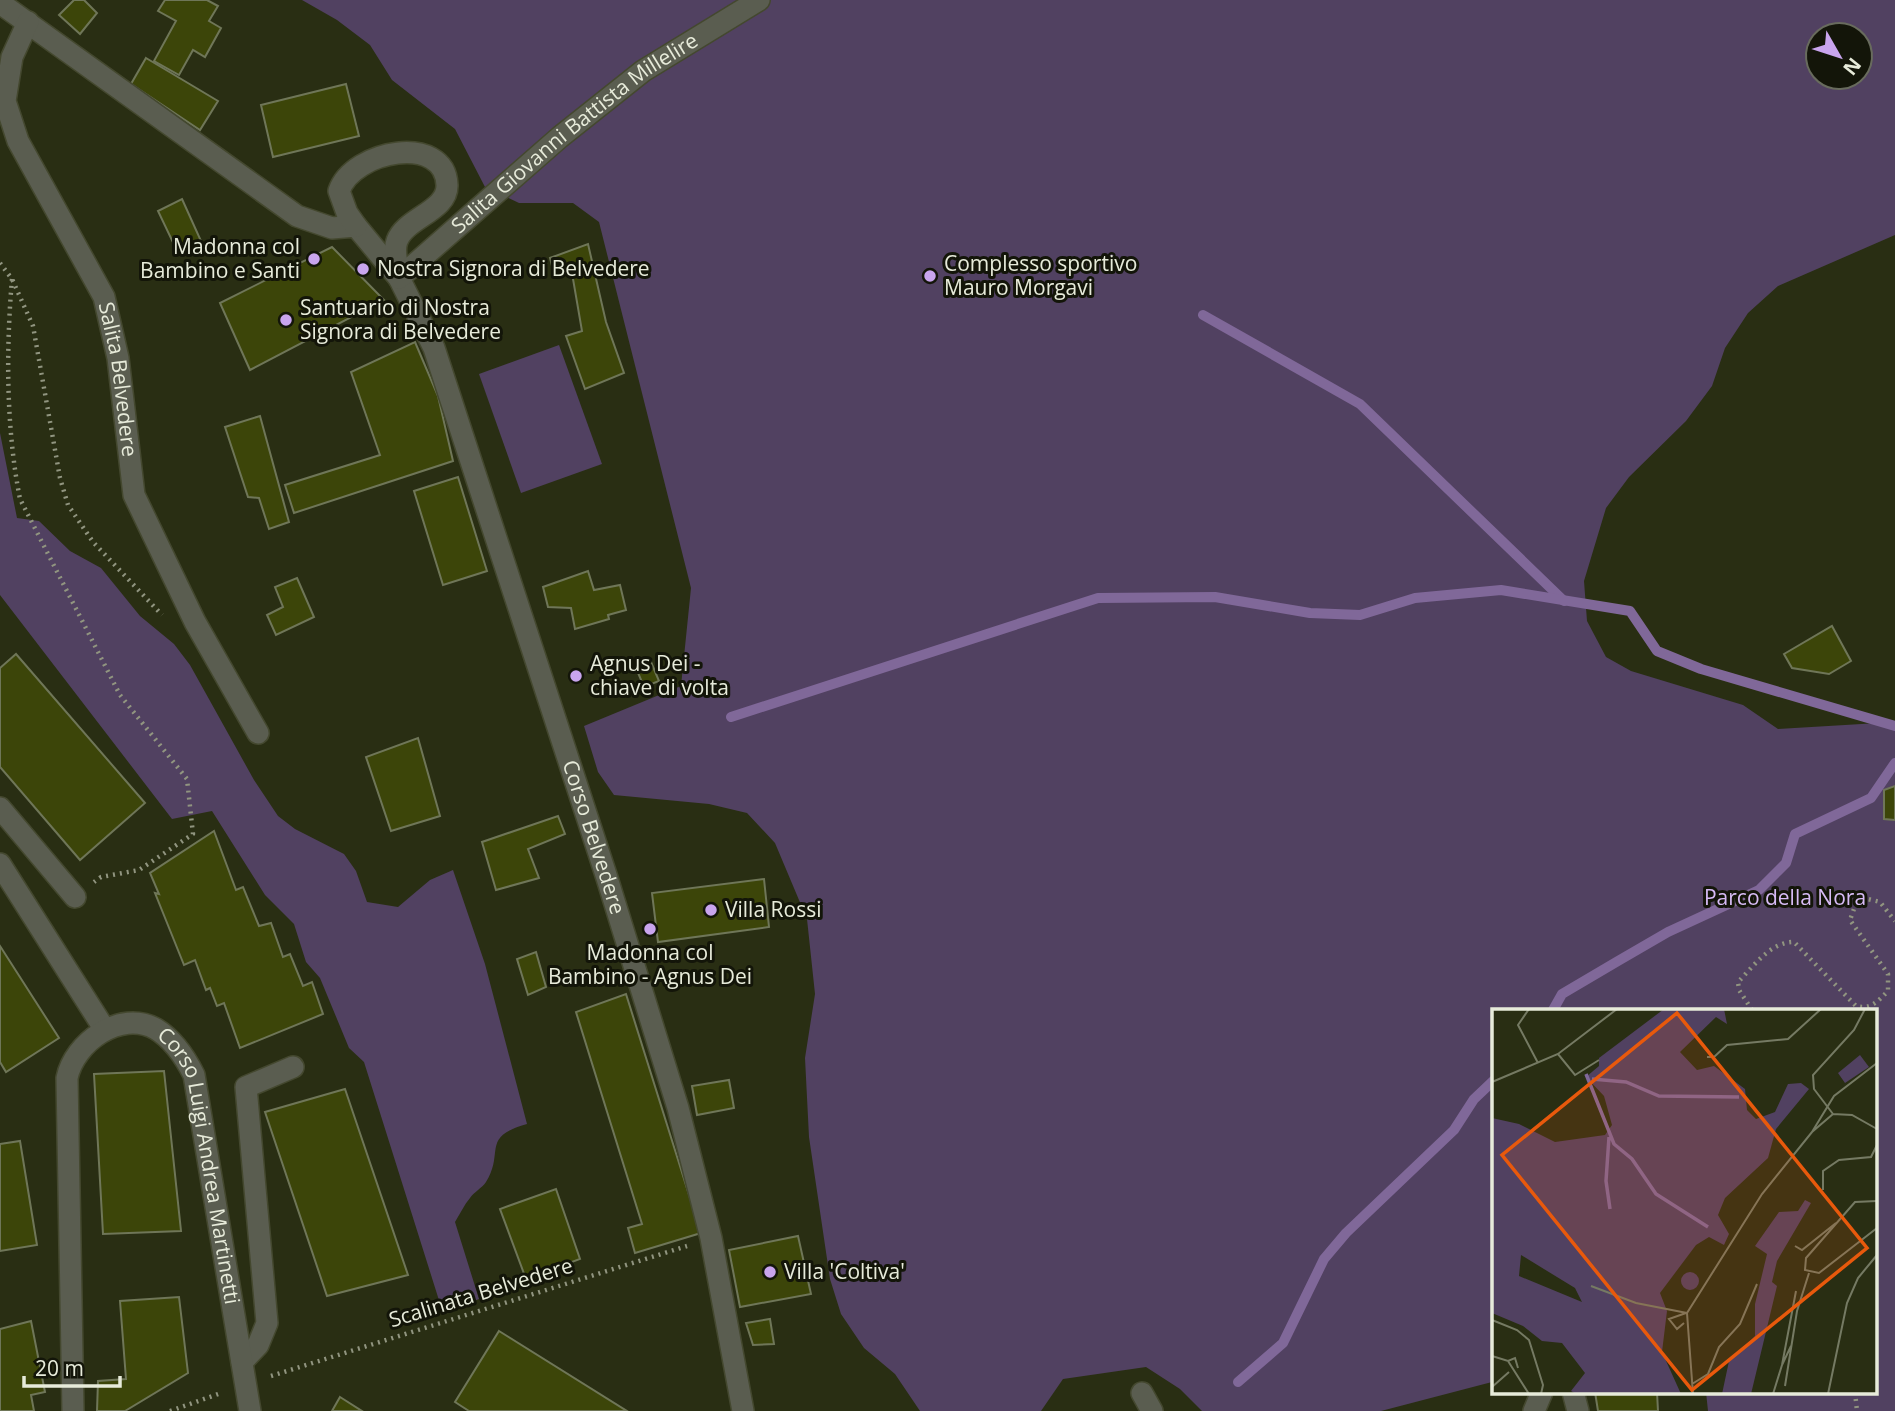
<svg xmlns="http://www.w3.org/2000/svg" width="1895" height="1411" font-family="'Open Sans',sans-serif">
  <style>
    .green { fill: #514161; fill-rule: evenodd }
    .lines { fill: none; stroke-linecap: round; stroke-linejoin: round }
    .stream { stroke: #806899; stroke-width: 10 }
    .building { fill: #3c4509; stroke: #6f7658; stroke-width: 2 }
    .minor-casing { stroke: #44482f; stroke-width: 24 }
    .path { stroke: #919580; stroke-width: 4.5; stroke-dasharray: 2 5; stroke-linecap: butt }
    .minor { stroke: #5a5d50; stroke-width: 21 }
    .poi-dot { fill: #c9a5ee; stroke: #131509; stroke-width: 2.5 }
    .labels { text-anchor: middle; stroke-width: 6; stroke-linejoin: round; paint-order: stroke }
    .street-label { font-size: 21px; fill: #e7ebda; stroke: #131509 }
    .poi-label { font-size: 21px; fill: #e7ebda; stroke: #131509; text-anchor: start }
    .park-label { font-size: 21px; fill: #d7bbf6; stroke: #131509 }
    .inset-river { fill: none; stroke: #806899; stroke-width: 3.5 }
    .inset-road { fill: none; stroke: #757a63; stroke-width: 2 }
    .view { fill: #e8590c; fill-opacity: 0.15; stroke: #e8590c; stroke-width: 3.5 }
    .inset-edge { fill: none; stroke: #e7ebda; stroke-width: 3.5 }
  </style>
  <rect width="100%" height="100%" fill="#292e13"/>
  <g class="green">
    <path d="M302 0H1895V235L1778 286 1748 313 1725 348 1712 386 1686 421 1629 477 1606 508 1584 581 1587 621 1606 657 1631 671 1743 705 1778 729 1895 722V1411H1708L1706 1392H1876V1010H1494L1492 1382 1381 1411H1202L1180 1389 1146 1367 1063 1379 1041 1411H920L895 1374 864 1348 841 1314 830 1279 809 1137 805 1058 815 994 807 919 775 843 747 813 709 804 614 795 598 772 584 726 681 686 691 588 599 222 573 203H519L485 187 455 129 392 80 370 45 337 20ZM1818 35H1860V77H1818Z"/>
    <path d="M559 345 602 464 521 493 479 374Z"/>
    <path d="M0 433 17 518 39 521 70 551 101 568 140 616 174 644 190 665 254 780 278 816 295 829 344 854 356 871 367 902 398 907 430 880 453 870 485 964 527 1124C480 1137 505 1152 486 1182 482 1188 474 1192 470 1198 464 1205 460 1214 455 1222L479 1299 443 1313 364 1062 349 1048 320 978 306 962 294 924 265 895 212 811 172 819 0 595Z"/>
  </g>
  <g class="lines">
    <g class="stream">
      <path d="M1203 315 1360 404 1564 601"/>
      <path d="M731 717 1098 598 1215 597 1310 613 1360 615 1415 598 1501 590 1630 611 1657 651 1701 669 1895 726"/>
      <path d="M1553 1010 1562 994 1618 961 1668 932 1759 890 1786 863 1795 834 1871 798 1895 763"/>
      <path d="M1238 1382 1283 1343 1324 1259 1346 1233 1454 1130 1474 1099 1494 1080"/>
    </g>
  </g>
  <g class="building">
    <path d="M74 0H84L97 13 80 34 59 15Z"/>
    <path d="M165 0H207L218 6 209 21 221 28 205 57 193 50 179 75 154 61 176 21 158 11Z"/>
    <path d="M146 58 218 101 200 130 131 84Z"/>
    <path d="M346 84 359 136 273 157 261 105Z"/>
    <path d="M182 199 201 241 178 253 158 211Z"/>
    <path d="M588 244 606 322 624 373 585 389 566 336 582 331 572 273 554 274 550 258Z"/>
    <path d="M332 247 384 300 250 370 220 303Z"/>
    <path d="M415 342 438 396 453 461 294 513 285 485 380 455 351 372Z"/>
    <path d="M260 416 289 522 269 529 259 498 248 497 225 427Z"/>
    <path d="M458 477 487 571 443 585 414 491Z"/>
    <path d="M588 571 594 590 620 585 626 610 608 615 609 619 575 629 571 608 548 607 543 587Z"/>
    <path d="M297 578 314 617 276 635 267 615 283 607 275 587Z"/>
    <path d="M1832 626 1851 661 1829 674 1792 668 1784 654Z"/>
    <path d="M16 654 145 803 80 860 0 767V668Z"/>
    <path d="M651 662 659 681 644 687 636 668Z"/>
    <path d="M418 738 440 816 391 831 366 757Z"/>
    <path d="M1895 786V820L1884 819V790Z"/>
    <path d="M558 816 565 834 528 849 539 878 496 890 482 842Z"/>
    <path d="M214 831 236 890 243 887 259 926 271 923 283 957 290 954 303 986 312 982 323 1014 240 1048 224 1003 217 1006 210 988 206 990 195 960 184 965 155 893 159 894 150 873Z"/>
    <path d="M764 879 769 927 658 942 652 893Z"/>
    <path d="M0 946 59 1038 6 1072 0 1062Z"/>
    <path d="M536 952 546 987 528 995 517 959Z"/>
    <path d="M626 994 701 1233 635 1253 628 1228 642 1224 576 1012Z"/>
    <path d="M164 1071 181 1231 103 1234 94 1074Z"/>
    <path d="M729 1080 734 1108 697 1115 692 1086Z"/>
    <path d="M345 1089 408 1275 327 1296 265 1112Z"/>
    <path d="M20 1141 37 1245 0 1251V1144Z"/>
    <path d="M556 1189 580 1259 526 1279 500 1209Z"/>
    <path d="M798 1236 811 1294 740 1307 729 1250Z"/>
    <path d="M179 1297 188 1373 125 1411H97L98 1381 126 1379 120 1301Z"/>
    <path d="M770 1319 774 1344 753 1345 746 1323Z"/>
    <path d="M31 1321 45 1392 31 1395 34 1411H0V1329Z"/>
    <path d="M499 1331 627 1411H469L455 1402Z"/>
    <path d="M1595 1392H1657L1658 1411H1598Z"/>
    <path d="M340 1397 362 1411H332Z"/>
  </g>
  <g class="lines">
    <g class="minor-casing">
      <g id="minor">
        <path id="s1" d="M0 3 297 216 332 228 356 226 399 278 434 348 607 878 678 1108 711 1238 743 1411"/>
        <path id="s2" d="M28 22 12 57 5 101 18 141 104 297 118 358 134 495 195 622 258 733"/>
        <path d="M356 226 347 213 339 191C353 150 445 133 447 185 448 211 405 218 397 241 393 251 398 267 399 278"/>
        <path id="s3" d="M399 278 560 137 643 71 759 0"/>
        <path d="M0 808 75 897"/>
        <path d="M0 864 105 1030"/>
        <path d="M242 1362 258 1345 267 1323 246 1087 293 1067"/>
        <path d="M1573 1392 1578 1411"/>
        <path d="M1142 1393 1152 1411"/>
        <path id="s4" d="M73 1411 67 1078C74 1043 120 1009 156 1029 174 1040 185 1057 194 1075L250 1411"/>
        <path d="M1534 1411 1542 1392"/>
      </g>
    </g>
    <g class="path">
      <path d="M0 263 12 279 33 326 60 478 68 505 93 542 162 615"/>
      <path d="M12 279C6 350 6 428 20 499L120 695 187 779 193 834 139 870 101 877 94 882"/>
      <path d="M1752 1010 1739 990 1738 982C1754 966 1770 942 1794 942L1856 1006C1871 1010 1878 1001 1888 991V974L1850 920 1855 906 1868 899 1880 902 1895 921"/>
      <path d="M271 1376 687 1246"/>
      <path d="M1855 1392 1857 1411"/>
      <path d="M170 1411 221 1393"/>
    </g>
    <use href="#minor" class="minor"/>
  </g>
  <g class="poi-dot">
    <circle cx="314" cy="259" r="7"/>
    <circle cx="363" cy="269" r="7"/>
    <circle cx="930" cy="276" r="7"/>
    <circle cx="286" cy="320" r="7"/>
    <circle cx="576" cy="676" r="7"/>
    <circle cx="711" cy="910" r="7"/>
    <circle cx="650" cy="929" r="7"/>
    <circle cx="770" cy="1272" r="7"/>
  </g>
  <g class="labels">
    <g class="street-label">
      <text dy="7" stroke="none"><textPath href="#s3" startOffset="228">Salita Giovanni Battista Millelire</textPath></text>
      <text dy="7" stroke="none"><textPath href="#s2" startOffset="387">Salita Belvedere</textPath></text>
      <text dy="7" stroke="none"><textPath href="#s1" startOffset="1087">Corso Belvedere</textPath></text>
      <text dy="7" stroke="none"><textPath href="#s4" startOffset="598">Corso Luigi Andrea Martinetti</textPath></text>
      <text transform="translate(481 1293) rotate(-17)" y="7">Scalinata Belvedere</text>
    </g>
    <g class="poi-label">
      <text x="300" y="254" text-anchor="end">Madonna col<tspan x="300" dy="24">Bambino e Santi</tspan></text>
      <text x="944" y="271">Complesso sportivo<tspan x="944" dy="24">Mauro Morgavi</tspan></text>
      <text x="377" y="276">Nostra Signora di Belvedere</text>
      <text x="300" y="315">Santuario di Nostra<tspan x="300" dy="24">Signora di Belvedere</tspan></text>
      <text x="590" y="671">Agnus Dei -<tspan x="590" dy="24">chiave di volta</tspan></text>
      <text x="725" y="917">Villa Rossi</text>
      <text x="650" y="960" text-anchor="middle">Madonna col<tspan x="650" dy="24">Bambino - Agnus Dei</tspan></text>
      <text x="784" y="1279">Villa 'Coltiva'</text>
    </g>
    <g class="park-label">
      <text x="1785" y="905">Parco della Nora</text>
    </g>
  </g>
  <g transform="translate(1492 1009)">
    <rect width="385" height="385" fill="#292e13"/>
    <path d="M172 0H232L235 15 224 8 188 43 205 61 222 57 253 80 255 101 264 110 283 103 296 75 309 74 317 80 284 120 276 149 233 189 226 206 237 225 232 236 217 228 204 236 168 284 175 302 170 343 189 385H84L79 382 93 364 70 334 50 332 31 317 0 304V109L27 115 63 133 113 126 120 116 112 87 94 68 107 57V49ZM29 246 83 279 90 293 27 267ZM368 46 377 58 353 74 346 64ZM313 191 319 194 285 252 280 273 285 277 259 385H230L237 352 263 327V295L275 245 263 237 287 203 306 202ZM189 272a9 9 0 1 1 18 0a9 9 0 1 1-18 0Z" fill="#514161" fill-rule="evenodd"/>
    <path class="inset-river" d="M94 65 122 135 140 150 164 185 216 218M100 70 134 73 167 87 247 88M117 128 114 172 118 200"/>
    <path class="inset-road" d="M37 0 26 16 46 54M66 45 83 66 107 51M215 48H222L235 36 296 30 329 0M0 73 66 45 125 0M341 105 322 80 321 66 362 21 373 0M320 123 342 87 385 54M331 181V162L347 151 379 148 385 136M385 192 363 193 314 249 313 261 327 264 385 219M303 237 310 241 344 214M99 277 144 294 195 304M0 311 25 321 37 331 51 376 49 385M192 314 185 320 177 310 194 304M299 337 290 356 304 282M0 347 16 352 23 349 26 359M16 352 37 385M200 375 216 365 227 338 248 315 265 275M293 377 305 302 317 264M0 378 17 363M201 385 195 304 270 185 320 123 341 105 360 106 385 120M281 385 290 356M336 385 355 294 366 269 385 246"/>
    <path class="view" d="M185 4 375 239 200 381 10 146Z"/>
    <rect width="385" height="385" class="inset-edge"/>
  </g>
  <g transform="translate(1839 56) rotate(129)"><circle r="33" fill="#131509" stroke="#686b5d" stroke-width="2"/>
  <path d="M0-5L12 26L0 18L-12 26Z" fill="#c9a5ee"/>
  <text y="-10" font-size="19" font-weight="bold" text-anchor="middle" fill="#e7ebda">N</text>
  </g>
  <path d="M24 1376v10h96v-10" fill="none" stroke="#e7ebda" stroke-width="3.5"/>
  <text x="35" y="1376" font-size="21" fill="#e7ebda" stroke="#131509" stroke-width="5" paint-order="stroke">20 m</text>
</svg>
